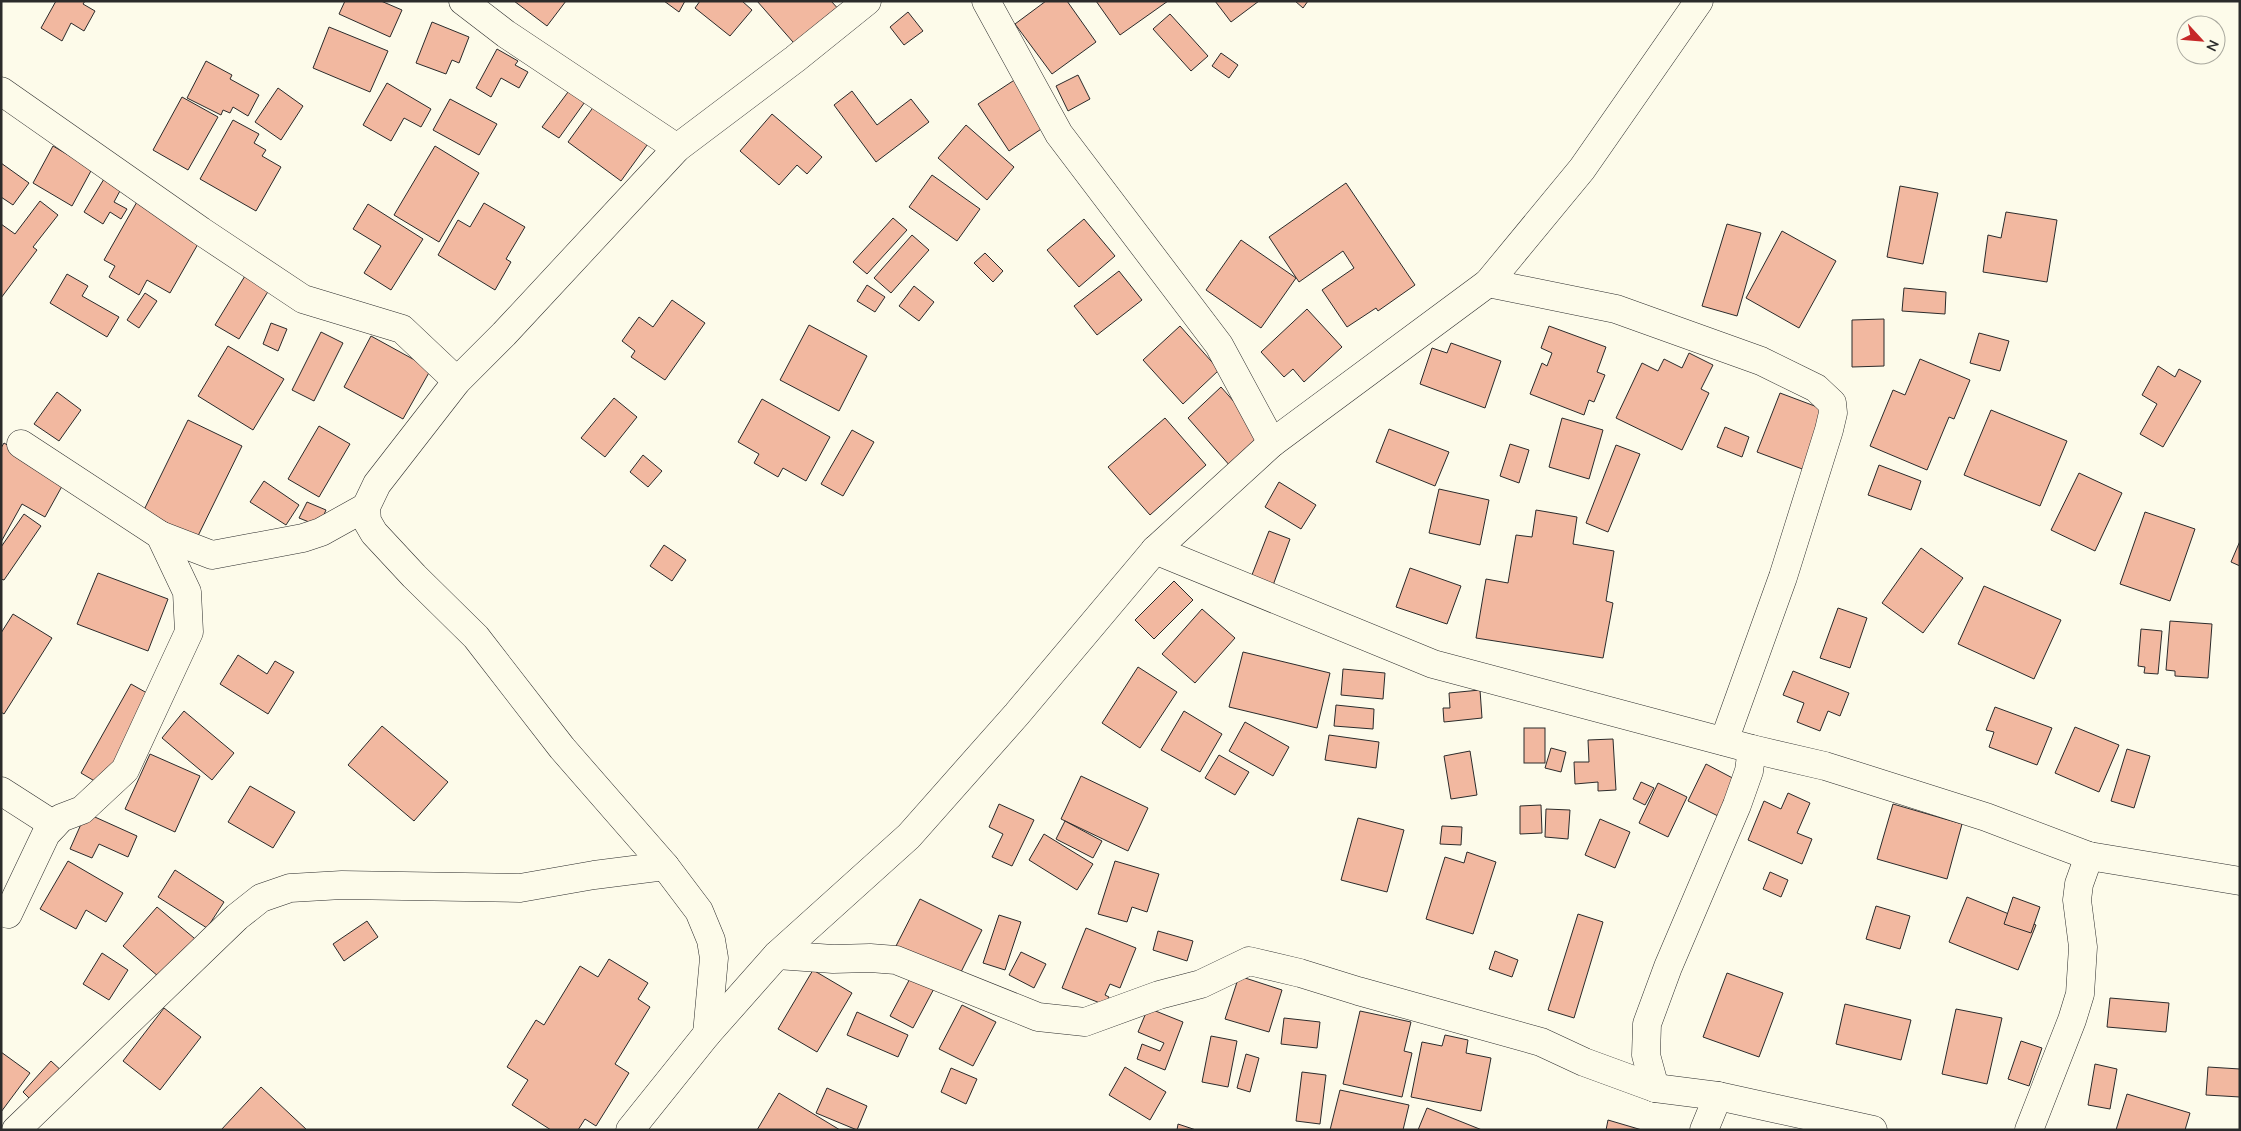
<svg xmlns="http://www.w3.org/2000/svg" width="2241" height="1131" font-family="'Nunito Sans',sans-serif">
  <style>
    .building { fill: #f2b8a0; stroke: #2b2b2b }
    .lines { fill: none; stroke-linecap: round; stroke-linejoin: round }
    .street-casing { stroke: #2b2b2b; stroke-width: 29 }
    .street { stroke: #fdfbea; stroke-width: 28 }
  </style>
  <rect width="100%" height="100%" fill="#fdfbea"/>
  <g class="building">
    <path d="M56 1H85L83 4 95 11 84 31 71 23 62 41 41 28Z"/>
    <path d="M345 1H381L402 10 390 37 339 14Z"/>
    <path d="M514 1H566L547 26Z"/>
    <path d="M664 1H685L679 12Z"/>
    <path d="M700 1H742L752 10 730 36 695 8Z"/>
    <path d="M757 1H831L842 13 800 50Z"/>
    <path d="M1046 1H1067L1096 42 1052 74 1015 24Z"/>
    <path d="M1096 1H1168L1120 35Z"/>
    <path d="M1215 1H1259L1231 22Z"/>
    <path d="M1295 1H1308L1303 8Z"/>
    <path d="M908 12 923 31 904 45 890 27Z"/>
    <path d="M1170 14 1208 56 1191 71 1153 29Z"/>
    <path d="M432 22 469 37 459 63 452 60 446 74 416 63Z"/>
    <path d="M329 27 388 51 370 92 313 68Z"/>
    <path d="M497 49 518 61 515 65 528 72 519 88 501 78 491 97 476 88Z"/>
    <path d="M1221 53 1238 65 1229 78 1212 66Z"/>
    <path d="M206 61 232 75 230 79 259 95 248 116 233 107 230 113 223 110 221 115 187 98Z"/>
    <path d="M1078 75 1090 99 1068 111 1056 86Z"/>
    <path d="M1019 77 1050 123 1009 151 978 104Z"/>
    <path d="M387 83 431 109 421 127 404 118 391 141 363 125Z"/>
    <path d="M278 88 303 106 281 140 255 122Z"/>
    <path d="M571 88 587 99 559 138 542 127Z"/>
    <path d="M852 91 877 125 911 99 929 122 876 162 834 105Z"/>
    <path d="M182 97 218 117 188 170 153 150Z"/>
    <path d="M450 99 497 124 479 155 433 130Z"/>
    <path d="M597 102 650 141 621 181 568 142Z"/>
    <path d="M772 114 822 157 807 174 797 165 779 185 740 151Z"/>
    <path d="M233 120 259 134 254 143 266 150 262 156 281 167 256 211 200 179Z"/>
    <path d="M966 125 1014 167 987 200 938 158Z"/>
    <path d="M53 146 92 169 72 206 33 183Z"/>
    <path d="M435 146 479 173 439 242 394 215Z"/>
    <path d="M1 163 29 183 13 205 1 197Z"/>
    <path d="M932 175 980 209 957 241 909 207Z"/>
    <path d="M104 179 121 189 114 202 127 209 121 219 110 212 103 224 84 212Z"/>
    <path d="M1346 183 1415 285 1378 311 1376 308 1347 327 1322 290 1354 268 1343 251 1299 282 1269 237Z"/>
    <path d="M1900 186 1938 193 1923 264 1887 257Z"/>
    <path d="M138 200 202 237 170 293 147 280 139 295 109 277 115 266 104 260Z"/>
    <path d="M40 201 58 215 33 247 37 250 1 298V224L15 234Z"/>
    <path d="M484 203 525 227 506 259 511 262 495 290 438 255 458 220 470 227Z"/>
    <path d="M368 204 423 239 391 290 364 273 381 246 353 229Z"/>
    <path d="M2006 212 2057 220 2047 282 1983 272 1988 235 2001 238Z"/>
    <path d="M893 218 907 230 867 274 853 262Z"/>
    <path d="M1084 219 1115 256 1079 287 1047 250Z"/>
    <path d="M1727 224 1761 233 1737 316 1702 306Z"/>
    <path d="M1782 231 1836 261 1799 328 1746 298Z"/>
    <path d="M912 235 929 250 891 293 874 278Z"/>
    <path d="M1241 240 1296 278 1261 328 1206 290Z"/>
    <path d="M985 253 1003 271 993 282 974 263Z"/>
    <path d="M248 271 272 285 239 339 215 325Z"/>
    <path d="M1119 271 1142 300 1097 335 1074 306Z"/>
    <path d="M67 274 88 286 82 296 119 317 107 337 50 303Z"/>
    <path d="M867 285 885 297 875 312 857 301Z"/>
    <path d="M914 286 934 302 919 321 899 306Z"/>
    <path d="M1904 288 1946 292 1945 314 1902 311Z"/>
    <path d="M145 293 157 301 139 328 127 320Z"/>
    <path d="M672 300 705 323 665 380 631 357 635 351 622 341 639 317 653 327Z"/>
    <path d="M1307 309 1342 347 1304 382 1293 369 1284 377 1261 352Z"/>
    <path d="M1884 319V366L1852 367V320Z"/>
    <path d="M271 323 287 329 278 351 263 344Z"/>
    <path d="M809 325 867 356 839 411 780 380Z"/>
    <path d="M1180 326 1219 370 1183 404 1143 360Z"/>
    <path d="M1549 326 1606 347 1597 372 1605 375 1594 402 1589 400 1584 415 1530 394 1542 363 1547 366 1552 353 1541 348Z"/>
    <path d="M321 332 343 343 314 401 292 390Z"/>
    <path d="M1979 333 2009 341 2000 371 1970 363Z"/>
    <path d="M371 336 431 369 403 419 344 387Z"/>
    <path d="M1451 343 1501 361 1485 408 1420 384 1432 348 1447 353Z"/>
    <path d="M228 346 284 379 253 430 198 396Z"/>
    <path d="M1689 353 1713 365 1701 389 1709 393 1682 450 1616 418 1642 363 1658 371 1664 359 1682 368Z"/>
    <path d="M1920 359 1970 380 1954 419 1949 417 1927 470 1870 446 1893 390 1905 395Z"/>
    <path d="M2158 366 2175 377 2179 369 2201 381 2163 447 2140 434 2157 404 2142 395Z"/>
    <path d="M1221 387 1265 437 1231 467 1188 418Z"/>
    <path d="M57 392 81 410 59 441 34 424Z"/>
    <path d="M1780 393 1828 411 1805 470 1757 452Z"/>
    <path d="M614 398 637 417 605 457 581 438Z"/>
    <path d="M762 399 830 437 806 481 783 468 778 477 754 463 759 454 738 442Z"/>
    <path d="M1991 410 2067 441 2040 506 1964 475Z"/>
    <path d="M1165 418 1206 465 1150 515 1108 467Z"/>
    <path d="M1562 418 1603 430 1589 479 1549 467Z"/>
    <path d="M188 420 242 446 196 540 142 514Z"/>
    <path d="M319 426 350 444 319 497 288 479Z"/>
    <path d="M1725 427 1749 437 1742 457 1717 447Z"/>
    <path d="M1389 429 1449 452 1435 486 1376 462Z"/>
    <path d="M852 430 874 442 843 496 821 484Z"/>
    <path d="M4 443 66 479 45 517 22 504 1 542V448Z"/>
    <path d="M1510 444 1529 450 1519 483 1500 476Z"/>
    <path d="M1616 445 1640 454 1608 532 1586 523Z"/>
    <path d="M643 455 662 471 648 487 630 472Z"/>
    <path d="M1879 465 1921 481 1911 510 1868 495Z"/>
    <path d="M2079 473 2122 493 2095 551 2051 530Z"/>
    <path d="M264 481 299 505 286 525 250 502Z"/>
    <path d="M1279 482 1316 505 1301 529 1265 507Z"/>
    <path d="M1439 489 1489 500 1480 545 1429 533Z"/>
    <path d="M307 502 326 510 319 526 299 518Z"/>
    <path d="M1536 510 1577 517 1573 544 1614 551 1606 601 1613 603 1603 658 1476 638 1486 579 1508 583 1516 535 1532 537Z"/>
    <path d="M2145 512 2195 529 2170 601 2120 584Z"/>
    <path d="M24 514 41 526 4 580 1 579V547Z"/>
    <path d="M1269 531 1290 539 1272 588 1250 580Z"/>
    <path d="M2240 541V566L2231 562Z"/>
    <path d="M664 545 686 560 672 581 650 566Z"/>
    <path d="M1921 548 1963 578 1923 633 1882 603Z"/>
    <path d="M1410 568 1461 586 1447 624 1396 607Z"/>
    <path d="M98 573 168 599 148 651 77 624Z"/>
    <path d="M1174 581 1193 600 1154 639 1135 620Z"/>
    <path d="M1984 586 2061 620 2034 679 1958 644Z"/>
    <path d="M1838 608 1867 618 1850 668 1820 658Z"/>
    <path d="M1202 609 1235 638 1195 683 1162 654Z"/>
    <path d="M13 614 52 638 4 714 1 712V633Z"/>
    <path d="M2170 621 2212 624 2208 678 2175 676V671L2166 670Z"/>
    <path d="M2141 629 2162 631 2158 674 2144 673 2145 667 2138 666Z"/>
    <path d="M1243 652 1330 673 1317 728 1229 707Z"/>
    <path d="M238 655 267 674 275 661 294 672 268 714 220 684Z"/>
    <path d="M1138 667 1177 692 1140 748 1102 723Z"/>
    <path d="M1343 669 1385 673 1383 699 1341 695Z"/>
    <path d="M1793 671 1849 693 1840 716 1828 711 1820 731 1797 722 1804 703 1783 695Z"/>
    <path d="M131 684 154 697 103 786 81 773Z"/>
    <path d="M1480 690 1482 718 1444 722 1443 708H1450L1449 693Z"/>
    <path d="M1336 705 1374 709 1373 729 1334 726Z"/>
    <path d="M1995 707 2052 728 2037 765 1989 747 1994 732 1986 730Z"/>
    <path d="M184 711 234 753 212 780 162 738Z"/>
    <path d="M1184 711 1222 734 1200 772 1161 750Z"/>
    <path d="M1245 722 1289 747 1273 776 1229 751Z"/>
    <path d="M382 726 448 782 414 821 348 765Z"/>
    <path d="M2075 727 2119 745 2099 792 2055 773Z"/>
    <rect x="1524" y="728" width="21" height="35"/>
    <path d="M1329 735 1379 742 1376 768 1325 760Z"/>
    <path d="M1613 739 1616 790 1598 791V782L1575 784 1574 762H1589L1588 740Z"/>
    <path d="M1551 748 1566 752 1561 772 1545 768Z"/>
    <path d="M2127 749 2150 756 2134 808 2111 801Z"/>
    <path d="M1470 751 1477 795 1451 799 1444 756Z"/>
    <path d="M150 754 200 776 175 832 125 809Z"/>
    <path d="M1219 755 1249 772 1235 795 1205 778Z"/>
    <path d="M1706 764 1742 783 1724 819 1688 801Z"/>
    <path d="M1081 776 1148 808 1128 851 1061 819Z"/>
    <path d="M1641 782 1654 788 1645 805 1633 799Z"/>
    <path d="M1658 783 1687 797 1668 837 1639 823Z"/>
    <path d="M250 786 295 812 273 848 228 822Z"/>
    <path d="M1788 793 1810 803 1797 833 1812 839 1802 864 1748 840 1764 801 1781 809Z"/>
    <path d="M999 804 1034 820 1012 866 992 857 1003 834 989 827Z"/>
    <path d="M1893 804 1962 824 1947 879 1877 859Z"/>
    <path d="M1541 805 1542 833 1520 834V806Z"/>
    <path d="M1546 809 1570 810 1568 839 1545 837Z"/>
    <path d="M86 813 137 836 128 857 99 844 92 858 70 849Z"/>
    <path d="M1358 818 1404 830 1387 892 1341 880Z"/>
    <path d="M1600 819 1630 832 1615 868 1585 855Z"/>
    <path d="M1065 821 1102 841 1093 858 1056 839Z"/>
    <path d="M1442 826 1462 827 1461 845 1440 844Z"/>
    <path d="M1044 834 1093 864 1077 890 1029 860Z"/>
    <path d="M1467 852 1496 862 1473 934 1426 919 1445 857 1464 863Z"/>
    <path d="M68 861 123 893 106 922 86 910 76 929 40 909Z"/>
    <path d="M1115 861 1159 874 1147 912 1132 907 1127 922 1098 914Z"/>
    <path d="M175 870 224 902 207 928 158 897Z"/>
    <path d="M1770 872 1788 880 1781 897 1763 889Z"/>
    <path d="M1967 897 2036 925 2018 970 1949 942Z"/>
    <path d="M2013 897 2040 907 2031 933 2004 924Z"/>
    <path d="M920 899 982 930 958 978 896 946Z"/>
    <path d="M1876 906 1910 916 1900 949 1866 939Z"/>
    <path d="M157 907 200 943 166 983 123 946Z"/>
    <path d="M1578 914 1603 922 1574 1018 1548 1010Z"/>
    <path d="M999 915 1021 922 1005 970 983 963Z"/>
    <path d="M367 921 378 937 344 961 333 944Z"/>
    <path d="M1086 928 1136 948 1120 988 1110 984 1105 995 1109 997 1105 1005 1062 988Z"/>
    <path d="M1158 931 1193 941 1187 961 1153 950Z"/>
    <path d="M1495 951 1518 960 1512 977 1489 969Z"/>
    <path d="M1021 952 1046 964 1034 988 1009 975Z"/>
    <path d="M102 953 128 970 109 1000 83 984Z"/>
    <path d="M609 959 648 983 638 999 650 1007 615 1064 629 1073 596 1126 585 1119 578 1130H551L512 1105 528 1080 507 1067 536 1020 544 1025 580 966 598 977Z"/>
    <path d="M813 970 852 993 817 1052 778 1029Z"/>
    <path d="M914 971 937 983 913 1028 890 1016Z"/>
    <path d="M1727 973 1783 993 1759 1057 1703 1037Z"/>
    <path d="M1239 976 1282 990 1269 1032 1225 1019Z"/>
    <path d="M2110 998 2169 1003 2166 1032 2107 1027Z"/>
    <path d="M1845 1004 1911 1020 1901 1060 1836 1044Z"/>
    <path d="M962 1005 996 1022 973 1066 939 1049Z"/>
    <path d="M164 1008 201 1037 160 1090 123 1061Z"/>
    <path d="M1148 1008 1183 1022 1165 1070 1137 1059 1142 1044 1160 1051 1164 1043 1138 1032Z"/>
    <path d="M1956 1009 2002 1018 1987 1084 1942 1074Z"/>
    <path d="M1360 1011 1411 1022 1404 1051 1412 1053 1402 1097 1343 1084Z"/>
    <path d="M857 1012 908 1035 898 1057 847 1035Z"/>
    <path d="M1284 1018 1320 1022 1317 1048 1281 1044Z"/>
    <path d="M1445 1035 1468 1040 1466 1053 1491 1058 1481 1111 1411 1097 1422 1042 1442 1046Z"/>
    <path d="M1211 1036 1237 1041 1228 1087 1202 1082Z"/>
    <path d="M2021 1041 2042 1048 2029 1086 2008 1079Z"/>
    <path d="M1 1052 30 1073 1 1112Z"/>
    <path d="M1246 1054 1259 1058 1250 1092 1237 1088Z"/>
    <path d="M51 1061 65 1074 36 1105 23 1092Z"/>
    <path d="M2095 1064 2117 1069 2110 1109 2088 1105Z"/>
    <path d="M1125 1067 1166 1092 1150 1120 1109 1095Z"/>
    <path d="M2208 1067 2240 1069V1097L2206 1095Z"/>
    <path d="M951 1068 977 1079 966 1104 941 1092Z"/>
    <path d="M1302 1072 1326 1075 1320 1124 1296 1121Z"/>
    <path d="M261 1087 307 1130H221Z"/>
    <path d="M827 1088 867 1106 857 1130 816 1113Z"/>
    <path d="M1340 1090 1409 1105 1403 1130H1330Z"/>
    <path d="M779 1093 840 1130H757Z"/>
    <path d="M2127 1094 2190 1113 2185 1130H2116Z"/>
    <path d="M1427 1108 1482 1130H1418Z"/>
    <path d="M1608 1120 1642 1130H1606Z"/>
    <path d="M1178 1124 1196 1130H1177Z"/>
  </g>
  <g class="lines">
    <g class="street-casing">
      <g id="street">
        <path d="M463 1 506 34 677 148"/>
        <path d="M986 1 1059 134 1219 345 1272 443"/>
        <path d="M1 91 201 231 303 299 402 329 457 381"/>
        <path d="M1488 283 1616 309 1761 361 1816 388 1832 403 1833 413 1829 430 1783 577 1724 741"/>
        <path d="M21 444 160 535 212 555 303 538 321 532 366 507"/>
        <path d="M1155 550 1433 664 1752 749 1825 766 1986 817 2089 856 2240 881"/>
        <path d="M1 791 54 825"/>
        <path d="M8 914 46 834 61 818 82 810 125 770 189 632 187 592 160 535"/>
        <path d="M777 955 833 959 870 958 896 960 1038 1017 1085 1022 1159 995 1201 984 1249 961 1300 973 1358 991 1541 1042 1584 1062 1655 1088 1718 1096 1873 1130"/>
        <path d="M707 1034 714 958 711 940 699 911 665 866 562 748 476 637 414 576 374 533 367 521 366 507 377 484 457 381 504 334 677 148 795 59 867 1"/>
        <path d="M1655 1088 1646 1055 1647 1024 1668 967 1737 805 1749 771 1752 749"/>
        <path d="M16 1130 237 917 261 898 290 888 342 885 520 888 594 875 665 866"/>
        <path d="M630 1130 707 1034 777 955 909 836 1017 714 1155 550 1272 443 1488 283 1582 169 1699 1"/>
        <path d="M1704 1130 1718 1096"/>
        <path d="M2029 1130 2072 1020 2080 994 2083 947 2077 900 2079 884 2089 856"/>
      </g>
    </g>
    <use href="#street" class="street"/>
  </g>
  <rect width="2241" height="1131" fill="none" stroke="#2b2b2b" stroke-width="5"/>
  <g transform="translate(2201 40) rotate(116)"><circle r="24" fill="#fdfbea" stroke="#a9a89e"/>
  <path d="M0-4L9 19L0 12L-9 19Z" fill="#c62828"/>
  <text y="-8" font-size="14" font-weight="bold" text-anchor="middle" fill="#2b2b2b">N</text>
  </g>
</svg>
